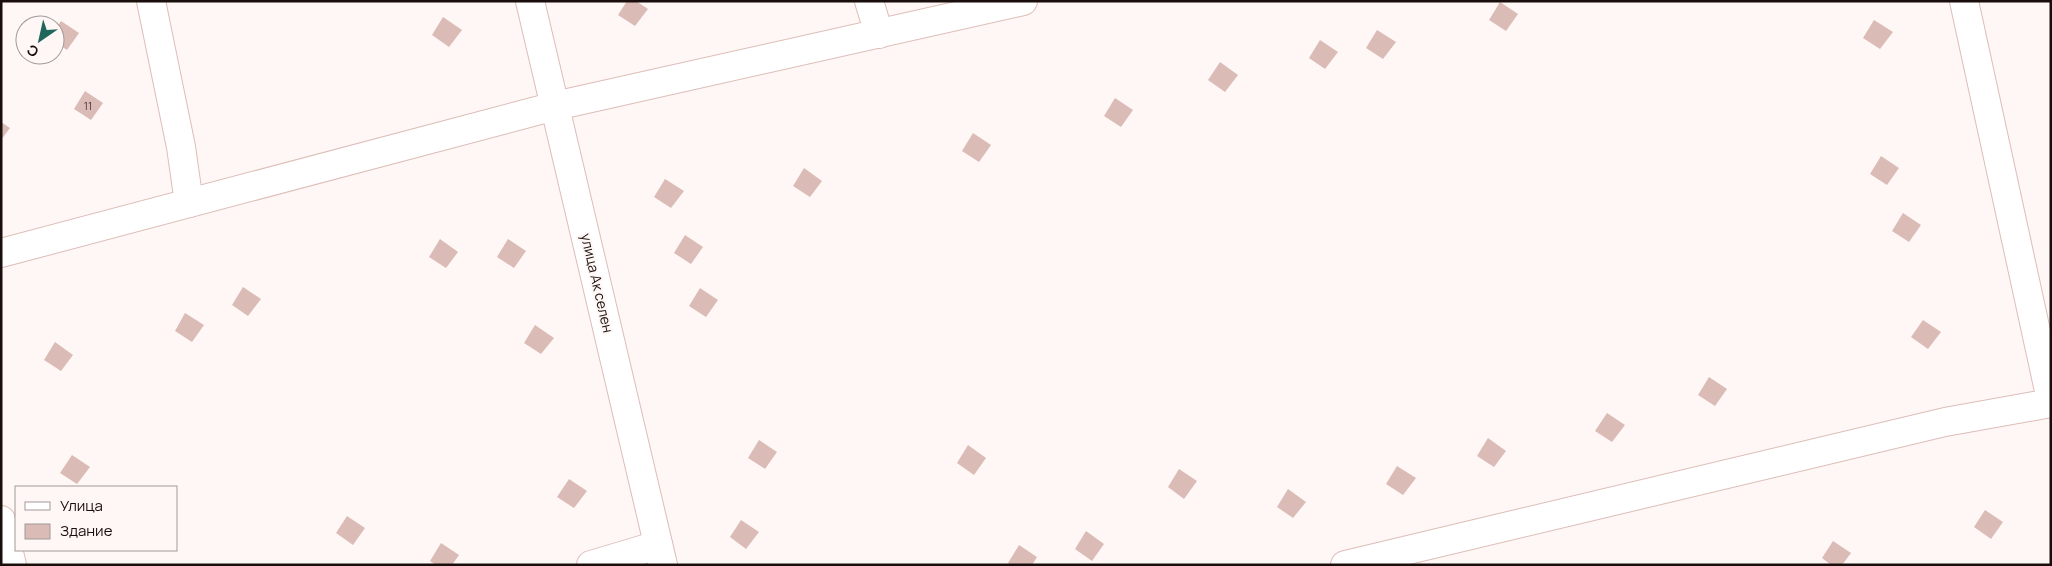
<svg xmlns="http://www.w3.org/2000/svg" width="2052" height="566" font-family="Manrope,sans-serif">
  <style>
    .building { fill: #dbbbb5 }
    .lines { fill: none; stroke-linecap: round; stroke-linejoin: round }
    .minor-casing { stroke: #ddbdb7; stroke-width: 30 }
    .minor { stroke: #fff; stroke-width: 28 }
    .labels { text-anchor: middle; stroke-width: 4; stroke-linejoin: round; paint-order: stroke }
    .number-label { font-size: 11px; fill: #4a3936 }
    .street-label { font-size: 14px; fill: #190e0c; stroke: #fef7f6 }
  </style>
  <rect width="100%" height="100%" fill="#fef7f6"/>
  <g class="building">
    <path d="M627 1H636L648 9 635 26 618 15Z"/>
    <path d="M1500 2 1518 14 1506 31 1489 20Z"/>
    <path d="M443 17 462 30 449 47 432 35Z"/>
    <path d="M1874 20 1893 32 1880 49 1863 38Z"/>
    <path d="M61 21 79 33 67 50 55 42V30Z"/>
    <path d="M1377 30 1396 42 1383 59 1366 48Z"/>
    <path d="M1320 40 1338 52 1325 69 1309 58Z"/>
    <path d="M1220 62 1238 75 1225 92 1208 80Z"/>
    <path d="M85 91 103 103 91 120 74 109Z"/>
    <path d="M1115 98 1133 110 1121 127 1104 116Z"/>
    <path d="M1 122 10 128 1 140Z"/>
    <path d="M973 133 991 145 979 162 962 151Z"/>
    <path d="M1881 156 1899 168 1887 185 1870 174Z"/>
    <path d="M804 168 822 181 810 197 793 186Z"/>
    <path d="M665 179 684 191 671 208 654 197Z"/>
    <path d="M1903 213 1921 225 1909 242 1892 231Z"/>
    <path d="M685 235 703 247 691 264 674 253Z"/>
    <path d="M440 239 458 252 446 268 429 257Z"/>
    <path d="M508 239 526 251 514 268 497 257Z"/>
    <path d="M243 287 261 299 248 316 232 305Z"/>
    <path d="M700 288 718 300 706 317 689 306Z"/>
    <path d="M185 313 204 325 192 342 175 331Z"/>
    <path d="M1923 320 1941 332 1928 349 1911 337Z"/>
    <path d="M535 325 554 338 541 354 524 343Z"/>
    <path d="M55 342 73 355 61 371 44 360Z"/>
    <path d="M1709 377 1727 389 1715 406 1698 395Z"/>
    <path d="M1607 413 1625 425 1612 442 1595 431Z"/>
    <path d="M1488 438 1506 451 1494 467 1477 456Z"/>
    <path d="M759 440 777 452 765 469 748 458Z"/>
    <path d="M968 445 986 458 974 475 957 463Z"/>
    <path d="M72 455 90 467 77 484 60 473Z"/>
    <path d="M1397 466 1416 478 1403 495 1386 484Z"/>
    <path d="M1179 469 1197 481 1184 499 1168 487Z"/>
    <path d="M569 479 587 491 574 508 557 497Z"/>
    <path d="M1288 489 1306 502 1293 518 1277 507Z"/>
    <path d="M1985 510 2003 522 1991 539 1974 527Z"/>
    <path d="M347 516 365 528 353 545 336 533Z"/>
    <path d="M741 520 759 532 746 549 730 537Z"/>
    <path d="M1086 531 1104 544 1092 561 1075 549Z"/>
    <path d="M1833 541 1851 553 1842 565H1831L1822 558Z"/>
    <path d="M441 543 459 555 452 565H436L430 561Z"/>
    <path d="M1019 545 1037 557 1032 565H1011L1008 563Z"/>
  </g>
  <g class="lines">
    <g class="minor-casing">
      <g id="minor">
        <path d="M151 1 181 147 189 203"/>
        <path d="M530 1 663 565"/>
        <path d="M869 1 879 34"/>
        <path d="M1964 1 2051 400"/>
        <path d="M1 253 555 106 1023 1"/>
        <path d="M1 520 12 565"/>
        <path d="M591 565 658 545"/>
        <path d="M1345 565 1945 422 2051 403"/>
      </g>
    </g>
    <use href="#minor" class="minor"/>
  </g>
  <g class="labels">
    <g class="number-label">
      <text x="88" y="110">11</text>
    </g>
    <g class="street-label">
      <text transform="translate(597 283) rotate(77)" y="5">улица Ак селен</text>
    </g>
  </g>
  <rect width="2052" height="566" fill="none" stroke="#190e0c" stroke-width="5"/>
  <rect x="15" y="486" width="162" height="65" fill="#fef7f6" stroke="#a29a98"/>
  <rect x="25" y="502" width="25" height="8" fill="#ffffff" stroke="#a29a98"/>
  <text x="60" y="511" font-size="15" fill="#190e0c">Улица</text>
  <rect x="25" y="524" width="25" height="15" fill="#dbbbb5" stroke="#a29a98"/>
  <text x="60" y="536" font-size="15" fill="#190e0c">Здание</text>
  <g transform="translate(40 40) rotate(214)"><circle r="24" fill="#fef7f6" stroke="#a29a98"/>
  <path d="M0-4L9 19L0 12L-9 19Z" fill="#20675b"/>
  <text y="-8" font-size="14" font-weight="bold" text-anchor="middle" fill="#190e0c">С</text>
  </g>
</svg>
